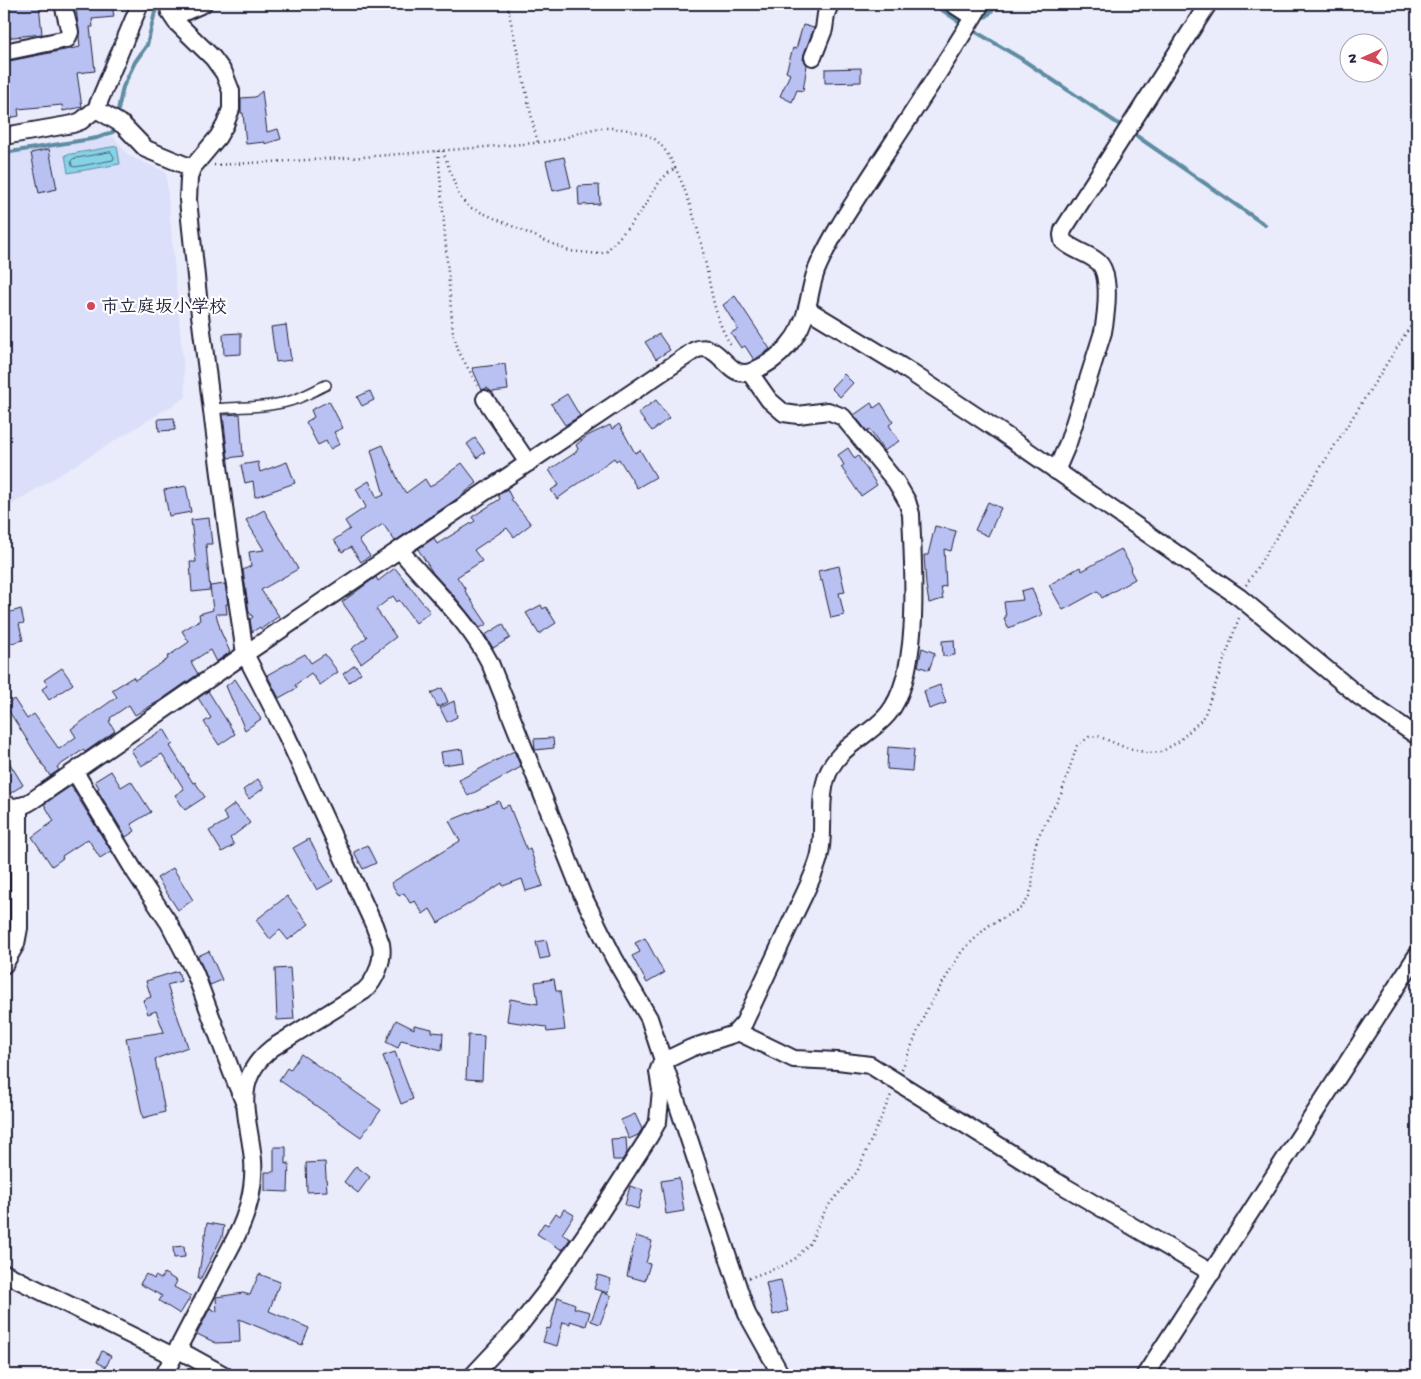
<svg xmlns="http://www.w3.org/2000/svg" width="1421" height="1379" font-family="'Gochi Hand','Klee One',sans-serif">
  <style>
    .built { fill: #dbdff9 }
    .water { fill: #86d2e6; stroke: #5e8ca2 }
    .lines { fill: none; stroke-linecap: round; stroke-linejoin: round }
    .shore { stroke: #4a687f; stroke-width: 1 }
    .stream { stroke: #5e8ca2; stroke-width: 4 }
    .building { fill: #b9c1f3; stroke: #22223b }
    .lane-casing { stroke: #22223b; stroke-width: 12 }
    .street-casing { stroke: #22223b; stroke-width: 20 }
    .path { stroke: #22223b; stroke-width: 2.5; stroke-dasharray: 1 4; stroke-linecap: butt }
    .lane { stroke: #fff; stroke-width: 9 }
    .street { stroke: #fff; stroke-width: 16 }
    .poi-dot { fill: #d1495b; stroke: #fff; stroke-width: 2 }
    .labels { text-anchor: middle; stroke-width: 4.5; stroke-linejoin: round; paint-order: stroke }
    .poi-label { font-size: 18px; font-weight: bold; fill: #22223b; stroke: #fff; text-anchor: start }
  </style>
  <rect width="100%" height="100%" fill="#eaecfb"/>
  <filter id="ink" filterUnits="userSpaceOnUse"><feTurbulence type="fractalNoise" baseFrequency=".02" numOctaves="2"/><feDisplacementMap in="SourceGraphic" scale="10" xChannelSelector="R" yChannelSelector="G"/><feConvolveMatrix kernelMatrix="1 2 1 2 8 2 1 2 1" color-interpolation-filters="sRGB"/></filter>
  <g filter="url(#ink)">
    <path class="built" d="M113 136 129 156 166 172 186 397 4 509V154Z"/>
    <path class="water" d="M117 146 120 164 68 173 65 155Z"/>
    <g class="lines">
      <path class="shore" d="M111 152 114 157 113 160 75 167 72 166 71 161 73 159Z"/>
      <g class="stream">
        <path d="M933 4 963 24"/>
        <path d="M979 18 987 16 998 4"/>
        <path d="M971 29 1020 58 1123 127"/>
        <path d="M118 116V110L123 87 135 62 147 45 157 4"/>
        <path d="M1131 132 1265 225"/>
        <path d="M4 153 97 138 113 132 117 125"/>
      </g>
    </g>
    <g class="building">
      <path d="M4 4H39L42 34 4 38Z"/>
      <path d="M93 4H112L114 17 92 19 93 27H90L95 71 77 73 82 107 63 111 62 105 18 109 19 116 4 119V62L80 47 76 6Z"/>
      <path d="M803 25 814 28 804 54 803 59 807 65 803 91 797 90 792 102 780 96 790 74 786 72 793 48 796 49Z"/>
      <path d="M861 68V82L825 83V69Z"/>
      <path d="M262 91 267 132 278 129 281 139 265 144V142L246 144 243 113H241V98L255 97Z"/>
      <path d="M49 149 57 189 39 193 31 153Z"/>
      <path d="M564 157 571 187 553 191 546 161Z"/>
      <path d="M599 185 600 204 579 205 578 186Z"/>
      <path d="M735 296 770 349 754 360 745 346 741 348 731 333 738 329 723 305Z"/>
      <path d="M286 325 291 360 276 362 271 327Z"/>
      <path d="M241 333V354L224 355 223 334Z"/>
      <path d="M659 334 670 350 656 359 645 342Z"/>
      <path d="M505 364 508 390 492 392 487 388 482 390 472 368Z"/>
      <path d="M844 374 853 383 840 397 831 388Z"/>
      <path d="M370 391 374 400 362 406 357 397Z"/>
      <path d="M567 394 580 416 565 425 551 404Z"/>
      <path d="M656 400 669 418 652 431 638 413Z"/>
      <path d="M329 401 343 428 334 432 340 444 330 449 326 441 318 445 306 422 314 417 311 410Z"/>
      <path d="M871 403 874 408 881 403 893 422 889 425 899 441 884 451 869 429 867 431 854 415Z"/>
      <path d="M240 414 243 456 228 458 223 415Z"/>
      <path d="M174 418 175 430 159 431 158 419Z"/>
      <path d="M619 424 635 453 640 450 656 477 637 488 619 459 616 461 614 458 557 499 551 490 559 485 549 470 575 453 578 449 576 445 587 436 610 425 612 429Z"/>
      <path d="M475 438 485 452 477 458 467 444Z"/>
      <path d="M383 445 399 482 406 493 425 479 430 487 462 463 477 483 458 498 395 541 383 524 359 540 370 556 361 562 351 547 342 552 334 540 350 529 345 521 366 507 356 489 369 481 377 498 384 495 371 450Z"/>
      <path d="M848 448 855 459 858 456 877 485 861 496 841 467 844 465 838 455Z"/>
      <path d="M258 462 260 472 287 462 295 483 255 497 253 481 245 483 241 465Z"/>
      <path d="M186 486 191 512 169 516 164 490Z"/>
      <path d="M507 489 512 499H511L531 524 514 537 507 528 474 550 482 561 457 577 466 590 465 591 487 624 480 628 456 598 433 573 418 549 434 538 437 544 475 521 472 517 500 499 498 495Z"/>
      <path d="M988 502 1001 508 988 536 975 530Z"/>
      <path d="M264 510 298 569 261 590 279 616 261 629 260 627 252 632 250 619 253 617 249 612 243 570 251 566 249 552 264 550 246 520Z"/>
      <path d="M209 518 212 544H206L210 590 192 592 190 562H196L191 520Z"/>
      <path d="M935 526 956 531 951 551 944 549 946 586 941 587 943 599 929 603 926 585 924 555H928Z"/>
      <path d="M1121 549 1132 568 1130 570 1135 579 1102 598 1098 591 1063 610 1049 585 1080 567 1082 571Z"/>
      <path d="M839 566 845 592 839 593 844 615 831 618 822 580 820 581 818 571Z"/>
      <path d="M395 568 430 612 416 623 399 600 397 602 393 596 376 609 396 637 361 663 351 649 367 637 342 602 376 577 378 581Z"/>
      <path d="M225 584 228 604H226L227 614H216L221 632 230 652 216 662 210 650 191 662 198 674 161 700 135 715 129 705 110 718 111 720 109 721 115 731 85 752 83 750 57 767 59 770 50 776 5 705 14 699 27 719 34 714 59 749 76 737 71 729 117 697 112 690 133 677 135 680 168 659 167 657 189 642 182 631 200 620 199 614 213 610 210 586Z"/>
      <path d="M1032 588 1042 615 1008 628 1004 618 1006 617 1004 602 1023 600 1021 591Z"/>
      <path d="M541 605 543 609 546 607 556 623 539 634 526 613Z"/>
      <path d="M21 609 24 623 19 624 23 640 4 645V614Z"/>
      <path d="M503 624 510 638 493 648 485 635Z"/>
      <path d="M954 640 955 655 943 656 942 641Z"/>
      <path d="M922 648 935 653 929 670 918 666Z"/>
      <path d="M305 654 311 663 325 654 338 672 320 685 311 673 295 685 297 688 279 698 267 675Z"/>
      <path d="M355 665 361 673 349 682 343 674Z"/>
      <path d="M62 668 73 684 49 700 42 689 48 685 44 680Z"/>
      <path d="M235 679 261 719 245 730 226 686Z"/>
      <path d="M940 685 946 703 929 709 924 691Z"/>
      <path d="M442 688 448 702 438 707 431 693Z"/>
      <path d="M208 691 235 734 219 745 204 722 211 718 198 698Z"/>
      <path d="M454 701 457 717 447 722 440 708Z"/>
      <path d="M164 729 173 744 170 746 193 783 195 782 205 797 185 810 175 795 184 789 162 754 141 766 131 750Z"/>
      <path d="M553 738 554 748 535 750 534 739Z"/>
      <path d="M888 747 914 749 912 771 887 769Z"/>
      <path d="M462 749 464 762 443 765 441 752Z"/>
      <path d="M514 751 521 767 468 796 459 780Z"/>
      <path d="M4 754 23 785 9 794 4 792Z"/>
      <path d="M111 771 121 787 131 781 151 812 131 824 135 831 126 837 97 789 99 788 95 781Z"/>
      <path d="M258 779 264 788 249 799 243 790Z"/>
      <path d="M71 786 111 851 100 858 88 839 62 856 63 858 52 866 32 837 54 821 44 804Z"/>
      <path d="M499 801 502 808 509 805 527 850 530 849 543 886 526 891 522 879 503 886 502 883 438 923 430 909 423 914 415 901 410 903 404 893 399 896 391 883 460 841 449 821Z"/>
      <path d="M235 804 250 823 230 838 234 845 222 852 209 831 228 820 223 813Z"/>
      <path d="M309 839 333 881 317 890 293 848Z"/>
      <path d="M367 845 376 863 363 869 354 852Z"/>
      <path d="M173 868 193 900 178 910 157 878Z"/>
      <path d="M287 896 309 924 288 940 280 930 270 939 256 920Z"/>
      <path d="M645 938 664 973 647 983 632 956 640 952 635 943Z"/>
      <path d="M546 940 550 957 540 959 536 942Z"/>
      <path d="M209 951 222 980 210 985 198 956Z"/>
      <path d="M290 968 294 1019 277 1020 275 969Z"/>
      <path d="M178 971 181 981 167 985 188 1047 155 1059 165 1112 143 1118 126 1038 164 1032 156 1011 148 1014 143 1000 151 997 146 981Z"/>
      <path d="M554 979 556 991H560L565 1030 547 1032 546 1027 507 1021 510 999 538 1004 535 982Z"/>
      <path d="M396 1020 414 1029V1025L432 1029V1032L443 1033 442 1050 401 1040 398 1048 386 1042Z"/>
      <path d="M468 1035 484 1036 482 1080 466 1079Z"/>
      <path d="M395 1052 413 1099 401 1104 383 1056Z"/>
      <path d="M301 1054 381 1110 361 1137 279 1080 287 1068 290 1070Z"/>
      <path d="M635 1114 642 1129 638 1135 629 1139 621 1120Z"/>
      <path d="M626 1138 627 1153 622 1160H613L611 1139Z"/>
      <path d="M274 1147H286V1164L289 1163 288 1192 265 1191V1172H274Z"/>
      <path d="M325 1162 327 1191 307 1192 306 1163Z"/>
      <path d="M356 1166 370 1177 358 1193 344 1182Z"/>
      <path d="M679 1178 684 1211 666 1214 661 1181Z"/>
      <path d="M630 1186 643 1190 638 1209 625 1205Z"/>
      <path d="M564 1209 574 1215 562 1234 570 1239 562 1250 537 1234 544 1223 548 1225 556 1213 560 1216Z"/>
      <path d="M207 1223 224 1226 222 1237 200 1280 198 1279Z"/>
      <path d="M636 1236 652 1241 646 1263 650 1264 645 1281 627 1276Z"/>
      <path d="M184 1246 185 1257 174 1258 173 1247Z"/>
      <path d="M164 1273 177 1281 174 1287 191 1296 180 1314 159 1301 162 1296 140 1284 146 1274 154 1279 155 1276 161 1279Z"/>
      <path d="M259 1274 280 1282 269 1311 309 1328 302 1345 239 1319 240 1342 216 1343 197 1334 210 1308 217 1312 216 1297 243 1293 250 1295Z"/>
      <path d="M598 1275 611 1279 608 1293 594 1289Z"/>
      <path d="M781 1280 788 1311 773 1315 766 1283Z"/>
      <path d="M602 1292 611 1296 600 1324 591 1321Z"/>
      <path d="M558 1297 575 1304 574 1308 590 1312 586 1326 570 1321V1324L563 1322 557 1346 543 1342 547 1328 550 1329Z"/>
      <path d="M102 1351 111 1356 106 1367 97 1362Z"/>
    </g>
    <g class="lines">
      <g class="lane-casing">
        <path id="lane" d="M212 409C238 407 265 408 290 401 302 398 315 390 326 385"/>
      </g>
      <g class="street-casing">
        <g id="street">
          <path d="M953 4 973 17"/>
          <path d="M173 17 203 4"/>
          <path d="M4 52 67 39 70 32 63 4"/>
          <path d="M813 57 824 29 826 14 830 4"/>
          <path d="M96 109 123 125 146 149 192 168"/>
          <path d="M4 136 73 124 81 121 96 109 140 4"/>
          <path d="M807 309 901 366 1002 433 1239 597 1360 697 1417 736"/>
          <path d="M485 399 528 463"/>
          <path d="M1056 471 1068 443 1103 332C1106 315 1112 272 1097 261 1087 253 1073 250 1063 241L1062 235 1063 230 1208 4"/>
          <path d="M400 550C430 587 468 620 490 663L582 894 614 958 649 1018 747 1314 781 1375"/>
          <path d="M75 772 135 872 169 923 195 973 232 1073 244 1102"/>
          <path d="M4 802C13 811 24 806 33 800L245 654 695 350C721 339 727 383 753 371 780 360 801 336 807 308 811 292 812 278 819 264 833 233 853 204 871 176 908 119 947 62 981 4"/>
          <path d="M4 965 16 944 19 928V806"/>
          <path d="M738 1031 740 1033 794 1059 838 1061 870 1065 1057 1182 1212 1273"/>
          <path d="M4 1273 173 1356"/>
          <path d="M177 1349 224 1375"/>
          <path d="M164 1375 236 1237C248 1213 255 1188 253 1160 249 1115 230 1082 272 1048L364 991C376 980 384 960 381 944 379 938 376 931 374 925L286 734 245 654 227 530 200 315 188 200 189 178 192 168 218 137 225 125 231 109V91L224 73 213 58 176 22 170 13 168 4"/>
          <path d="M473 1375 519 1326 545 1293 594 1222 649 1137 658 1121 661 1090 658 1072 661 1064 664 1061 691 1048 734 1034 744 1023C760 989 776 955 792 920 801 900 813 879 819 858 826 832 818 804 826 779 836 746 869 737 888 714 922 673 913 566 911 514L907 501 896 482 843 417 828 411 798 415 784 413 769 400 750 373"/>
          <path d="M1145 1375 1417 955"/>
        </g>
      </g>
      <g class="path">
        <path d="M507 4 534 128 538 143"/>
        <path d="M438 151 453 333 459 352 479 388"/>
        <path d="M443 151 459 196 469 207 569 251 600 254 607 251C618 238 631 225 641 211 654 193 655 182 675 168"/>
        <path d="M214 165 363 157 535 143C544 142 552 141 561 139 578 134 591 127 609 128 620 128 644 132 653 138 665 146 673 163 679 176 690 202 698 228 704 256 711 288 714 319 732 347"/>
        <path d="M1246 585 1417 316"/>
        <path d="M902 1069 927 1009 962 951 988 926 1021 908 1028 899 1032 887 1034 851 1038 837 1062 792 1077 746 1089 737 1098 736 1124 747 1148 753 1161 752 1178 742 1200 721 1205 714 1240 615"/>
        <path d="M749 1278 782 1266 796 1258 811 1242 821 1218 828 1206 857 1172 891 1095"/>
      </g>
      <use href="#lane" class="lane"/>
      <use href="#street" class="street"/>
    </g>
  </g>
  <circle class="poi-dot" cx="91" cy="306" r="5"/>
  <g class="labels">
    <g class="poi-label">
      <text x="101" y="312">市立庭坂小学校</text>
    </g>
  </g>
  <rect width="1421" height="1379" fill="none" stroke="#fff" stroke-width="20"/>
  <rect x="10" y="10" width="1401" height="1359" fill="none" stroke="#22223b" stroke-width="2" filter="url(#ink)"/>
  <g transform="translate(1364 58) rotate(267)"><circle r="24" fill="#ffffff" stroke="#a7a7b1"/>
  <path d="M0-4L9 19L0 12L-9 19Z" fill="#d1495b"/>
  <text y="-8" font-size="14" font-weight="bold" text-anchor="middle" fill="#22223b">N</text>
  </g>
</svg>
